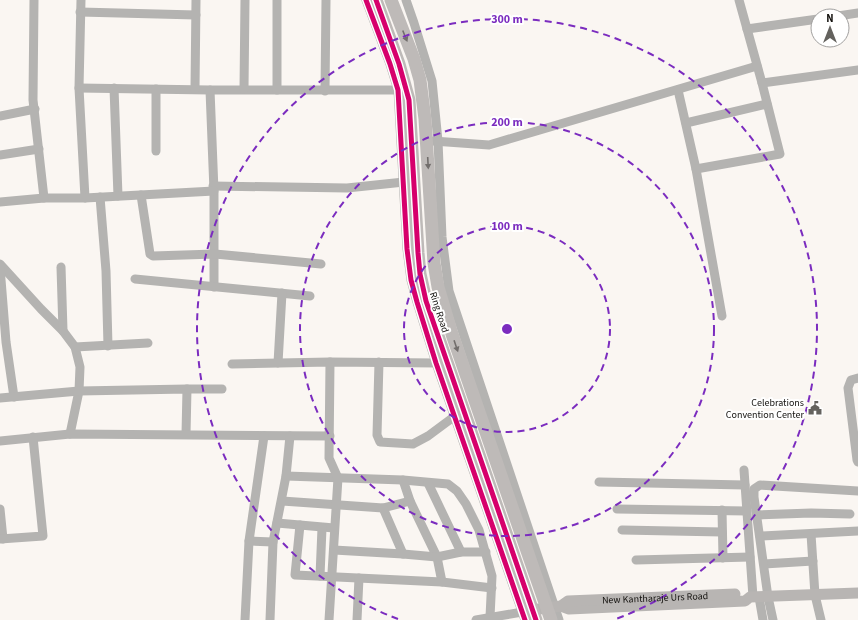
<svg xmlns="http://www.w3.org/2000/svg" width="858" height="620" font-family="'Source Sans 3',sans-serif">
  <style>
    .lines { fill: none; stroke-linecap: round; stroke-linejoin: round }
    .minor { stroke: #b4b3b1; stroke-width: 9 }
    .major { stroke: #b8b5b3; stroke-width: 11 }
    .highway { stroke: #bebab8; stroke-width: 13 }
    .cycleway-casing { stroke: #fff; stroke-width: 8 }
    .cycleway { stroke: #d6006c; stroke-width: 5 }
    .oneway { fill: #726e6c }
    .ring { fill: none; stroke: #7b2cbf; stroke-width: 2; stroke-dasharray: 7 5 }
    .labels { text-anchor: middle; stroke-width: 4; stroke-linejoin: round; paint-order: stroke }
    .street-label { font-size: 10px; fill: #14120f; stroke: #fff }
    .poi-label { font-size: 10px; fill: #14120f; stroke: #fff; text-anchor: end }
    .centre { fill: #7b2cbf; stroke: #fff; stroke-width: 2 }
    .ring-label { font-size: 12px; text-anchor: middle; font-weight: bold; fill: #7b2cbf; stroke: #fff; stroke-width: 4; stroke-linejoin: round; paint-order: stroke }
  </style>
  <rect width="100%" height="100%" fill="#faf6f2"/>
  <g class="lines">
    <g class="minor">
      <path d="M81 0 79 88 85 198"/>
      <path d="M366 0 390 64 398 90 407 249 411 280 417 302 436 363 525 620"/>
      <path d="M406 0 414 23 432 81 438 141 442 237 449 291 559 620"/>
      <path d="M80 12 196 15"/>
      <path d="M838 16 858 13"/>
      <path d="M747 29 818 19"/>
      <path d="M762 83 858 70"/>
      <path d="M79 88 210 90H404"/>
      <path d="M114 88 118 196"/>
      <path d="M156 89V151"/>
      <path d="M195 89 196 0"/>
      <path d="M244 89 245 0"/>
      <path d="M210 90 214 191V287"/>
      <path d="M277 90V0"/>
      <path d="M678 90 696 169 722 316"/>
      <path d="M325 91 326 0"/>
      <path d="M0 116 35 109"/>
      <path d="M686 123 767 104"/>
      <path d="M433 141 489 145 757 66"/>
      <path d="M0 155 39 149"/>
      <path d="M696 169 780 154 762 83 739 0"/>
      <path d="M213 186 347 188 404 182"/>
      <path d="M141 195 150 254 153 256 215 254 321 264"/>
      <path d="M100 197 106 271 108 346"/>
      <path d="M44 198H85L214 191"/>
      <path d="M0 202 44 198 33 100 34 0"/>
      <path d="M0 264 41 309 63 331 75 347 80 367 79 391 70 434"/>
      <path d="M0 267 6 342 14 397"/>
      <path d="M61 267 63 331"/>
      <path d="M135 279 310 296"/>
      <path d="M75 347 148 343"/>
      <path d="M379 362 377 435 380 442 413 444 428 436 455 416"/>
      <path d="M278 363 282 293"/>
      <path d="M232 364 330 362 436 363"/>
      <path d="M858 378 851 380 848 388 857 460 858 462"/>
      <path d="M187 389H222"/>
      <path d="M0 398 79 391 187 389 186 434"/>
      <path d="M0 441 70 434 330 436"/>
      <path d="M744 470 753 597"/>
      <path d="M286 476 403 480 448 484 457 491 466 504 479 530 492 576 490 617"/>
      <path d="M403 480 410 501 437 557 442 582"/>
      <path d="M599 482 745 485"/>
      <path d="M428 483 461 552"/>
      <path d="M282 501 383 508 410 501"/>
      <path d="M383 508 403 554"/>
      <path d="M0 509 3 539"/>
      <path d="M617 509 747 511"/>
      <path d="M722 510 723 558"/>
      <path d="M757 515 811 513 850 514"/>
      <path d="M277 523 334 528"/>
      <path d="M300 525 295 575 442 582 492 588"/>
      <path d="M622 530 722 532"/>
      <path d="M811 534 815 595 821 620"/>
      <path d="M760 536 858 531"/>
      <path d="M0 539 43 536 33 437"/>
      <path d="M249 541 273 542"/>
      <path d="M334 550 403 554 437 557 461 552H486"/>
      <path d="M636 560 750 557"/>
      <path d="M764 564 813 561"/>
      <path d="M320 576 322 528"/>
      <path d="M759 597 763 620"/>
      <path d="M245 620 249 541 264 436"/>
      <path d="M270 620 273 542 286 476 290 436"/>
      <path d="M329 620 338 478 329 458 330 362"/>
      <path d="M357 620 359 578"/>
      <path d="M476 620 528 611"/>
      <path d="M773 620 768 597 754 497V489L760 485 858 491"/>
    </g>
    <g class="major">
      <path d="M561 606 569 609 745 601 750 597 858 593"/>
      <path id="s1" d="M532 610 561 606 568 601 735 594"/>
    </g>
    <g class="highway">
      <path d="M376 0 399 64 409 100 418 253 420 274 426 301 536 620"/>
      <path d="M391 0 414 59 420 80 425 119 434 263 438 287 452 334 551 620"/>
    </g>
    <g class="cycleway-casing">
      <g id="cycleway">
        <path d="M366 0 390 64 398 90 407 249 411 280 417 302 436 363 525 620"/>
        <path d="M376 0 399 64 409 100 418 253 420 274 426 301 536 620"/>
      </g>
    </g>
    <use href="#cycleway" class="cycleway"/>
  </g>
  <defs><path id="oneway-solid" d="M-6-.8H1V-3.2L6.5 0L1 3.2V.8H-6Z"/></defs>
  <g class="oneway">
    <use href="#oneway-solid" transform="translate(405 36) rotate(68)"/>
    <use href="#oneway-solid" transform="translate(428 163) rotate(87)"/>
    <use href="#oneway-solid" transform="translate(456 346) rotate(71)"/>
  </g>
  <g class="ring">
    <circle cx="507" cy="329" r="103"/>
    <circle cx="507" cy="329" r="207"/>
    <path d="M398 619A310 310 0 1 1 616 619"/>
  </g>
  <defs>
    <g id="civic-bare" transform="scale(1.08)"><path d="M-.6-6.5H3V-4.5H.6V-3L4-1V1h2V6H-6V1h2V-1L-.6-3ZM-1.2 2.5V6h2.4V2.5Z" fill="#64625e" stroke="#fff" stroke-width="2.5" paint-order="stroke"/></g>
  </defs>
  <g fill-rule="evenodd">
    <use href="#civic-bare" x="815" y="408"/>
  </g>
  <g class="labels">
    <g class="street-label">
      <text transform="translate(440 312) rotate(72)" y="4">Ring Road</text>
      <text dy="4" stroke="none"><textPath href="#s1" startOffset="125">New Kantharaje Urs Road</textPath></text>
    </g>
    <g class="poi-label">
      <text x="804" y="406">Celebrations<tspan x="804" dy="12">Convention Center</tspan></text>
    </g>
  </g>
  <circle cx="507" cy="329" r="6" class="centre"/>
  <g class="ring-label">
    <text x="507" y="23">300 m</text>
    <text x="507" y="126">200 m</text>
    <text x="507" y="230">100 m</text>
  </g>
  <g transform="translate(830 28)"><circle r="19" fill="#ffffff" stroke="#a1a09f"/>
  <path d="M0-3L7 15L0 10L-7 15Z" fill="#64625e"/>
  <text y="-6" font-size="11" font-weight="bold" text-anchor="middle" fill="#14120f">N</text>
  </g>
</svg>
